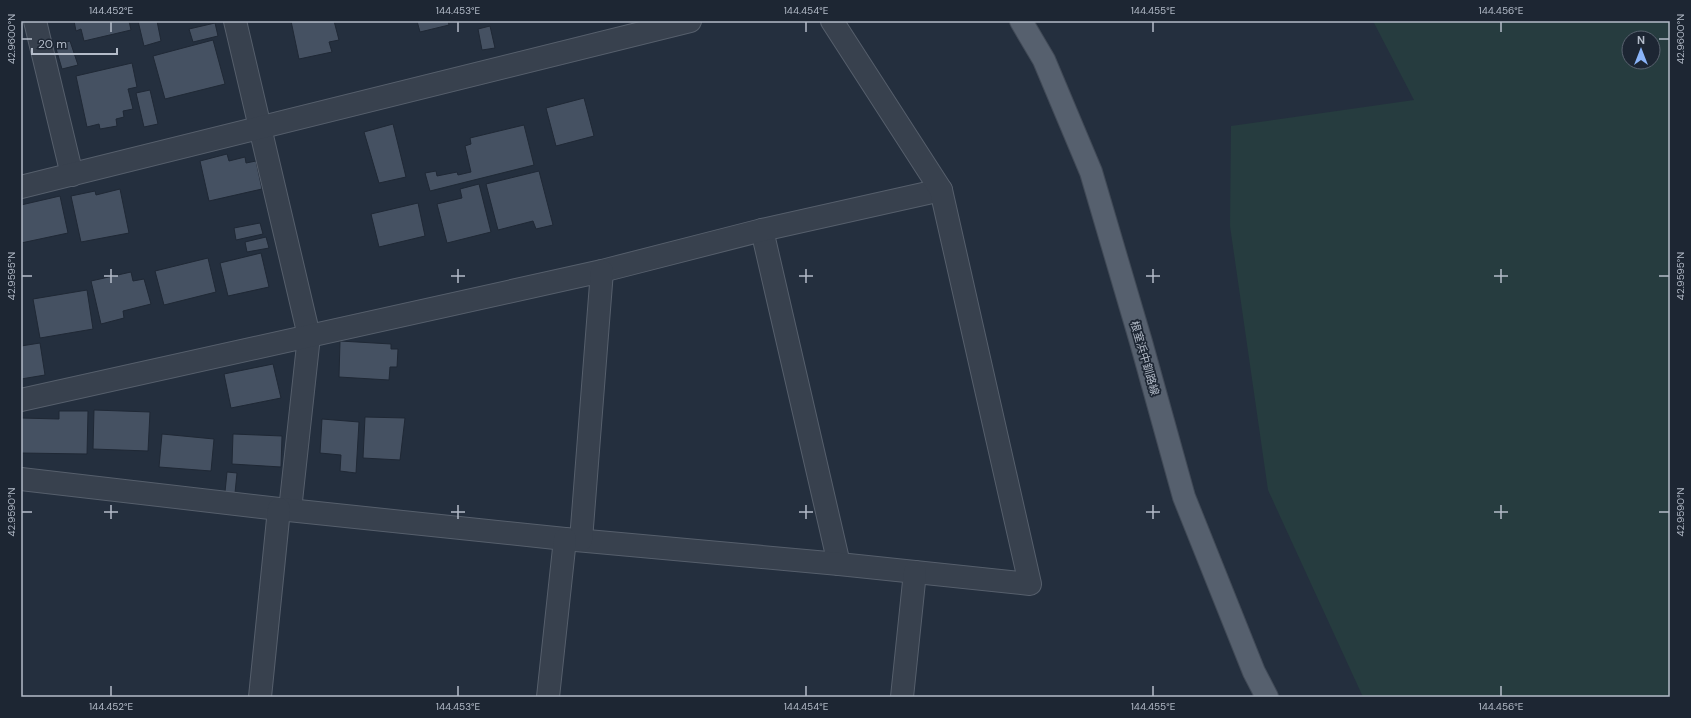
<svg xmlns="http://www.w3.org/2000/svg" width="1691" height="718" font-family="'DM Sans','Noto Sans JP',sans-serif">
  <style>
    .green { fill: #263c3f; fill-rule: evenodd }
    .building { fill: #455162; stroke: #1f2835 }
    .lines { fill: none; stroke-linecap: round; stroke-linejoin: round }
    .minor-casing { stroke: #565f6c; stroke-width: 24 }
    .major-casing { stroke: #414a57; stroke-width: 24 }
    .minor { stroke: #38414e; stroke-width: 22 }
    .major { stroke: #56606e; stroke-width: 22 }
    .ticks { fill: none; stroke: #b4bcc9; stroke-width: 1.5 }
    .labels { text-anchor: middle; stroke-width: 3.5; stroke-linejoin: round; paint-order: stroke }
    .street-label { font-size: 11px; fill: #b4bcc9; stroke: #1d2633 }
    .neatline { fill: none; stroke: #b4bcc9; stroke-width: 1.5 }
    .ticks-label { font-size: 10px; text-anchor: middle; fill: #b4bcc9 }
  </style>
  <rect width="100%" height="100%" fill="#242f3e"/>
  <path class="green" d="M1373 21H1670V697H1363L1268 490 1230 226 1231 126 1414 100ZM1629 38H1653V62H1629Z"/>
  <g class="building">
    <path d="M74 21H129L131 30 84 41 81 29 76 31Z"/>
    <path d="M138 21H157L161 41 144 46Z"/>
    <path d="M291 21H334L339 40 329 42 332 52 299 59Z"/>
    <path d="M417 21H448L449 25 420 32Z"/>
    <path d="M215 23 218 36 193 42 189 29Z"/>
    <path d="M490 26 495 48 482 50 478 29Z"/>
    <path d="M213 40 225 84 165 99 153 56Z"/>
    <path d="M70 41 78 65 62 69 55 45Z"/>
    <path d="M132 63 137 87 128 89 133 109 123 111 124 117 116 119 117 126 100 129 99 124 87 127 76 76Z"/>
    <path d="M150 90 158 124 144 127 136 93Z"/>
    <path d="M584 98 594 136 556 146 546 108Z"/>
    <path d="M393 124 406 177 379 183 364 132Z"/>
    <path d="M524 125 534 165 430 191 425 173 436 171 437 176 457 172 458 175 471 172 465 146 471 144 470 138Z"/>
    <path d="M227 154 229 161 245 157 246 163 256 161 262 189 209 201 200 161Z"/>
    <path d="M539 171 553 225 536 229 533 221 498 230 486 184Z"/>
    <path d="M479 184 491 232 447 243 437 204 462 198 460 189Z"/>
    <path d="M120 189 129 233 81 242 71 196 95 191 96 195Z"/>
    <path d="M60 196 68 233 21 243V205Z"/>
    <path d="M418 203 425 236 379 247 371 214Z"/>
    <path d="M260 223 263 234 236 240 234 228Z"/>
    <path d="M266 237 269 248 247 252 245 242Z"/>
    <path d="M261 253 269 287 228 296 220 263Z"/>
    <path d="M208 258 216 292 164 305 155 271Z"/>
    <path d="M131 272 133 281 144 279 151 304 123 311 124 318 101 324 91 281Z"/>
    <path d="M87 290 93 329 40 338 33 299Z"/>
    <path d="M340 341 391 344V349H398L397 367H390L389 380 339 377Z"/>
    <path d="M40 343 45 375 21 379V346Z"/>
    <path d="M273 364 281 398 231 408 224 374Z"/>
    <path d="M94 410 150 412 148 451 93 449Z"/>
    <path d="M59 411H88L87 454 21 453V418L59 419Z"/>
    <path d="M365 417 405 418 400 460 363 458Z"/>
    <path d="M322 419 359 422 356 473 340 471 341 455 320 453Z"/>
    <path d="M162 434 214 439 211 471 159 467Z"/>
    <path d="M233 434 282 436 281 467 232 464Z"/>
    <path d="M227 472 237 473 235 493 225 492Z"/>
  </g>
  <g class="lines">
    <g class="minor-casing">
      <g id="minor">
        <path d="M35 21 72 175"/>
        <path d="M235 21 309 336 290 510"/>
        <path d="M21 187 690 21"/>
        <path d="M762 230 839 564"/>
        <path d="M21 400 602 271 762 230 941 190"/>
        <path d="M21 479 279 509 565 539 839 564 1030 584 941 190 832 21"/>
        <path d="M581 540 602 271"/>
        <path d="M260 697 279 509"/>
        <path d="M548 697 565 539"/>
        <path d="M902 697 915 572"/>
      </g>
    </g>
    <g class="major-casing">
      <path id="major" d="M1021 21 1044 60 1091 172 1141 342 1184 497 1254 672 1267 697"/>
    </g>
    <use href="#minor" class="minor"/>
    <use href="#major" class="major"/>
  </g>
  <path class="ticks" d="M111 22V32M458 22V32M806 22V32M1153 22V32M1501 22V32M22 39H32M1659 39H1669M111 269V283M458 269V283M806 269V283M1153 269V283M1501 269V283M22 276H32M104 276H118M451 276H465M799 276H813M1146 276H1160M1494 276H1508M1659 276H1669M111 505V519M458 505V519M806 505V519M1153 505V519M1501 505V519M22 512H32M104 512H118M451 512H465M799 512H813M1146 512H1160M1494 512H1508M1659 512H1669M111 686V696M458 686V696M806 686V696M1153 686V696M1501 686V696"/>
  <g class="labels">
    <g class="street-label">
      <text transform="translate(1145 358) rotate(74)" y="4">根室浜中釧路線</text>
    </g>
  </g>
  <rect width="1691" height="718" fill="none" stroke="#1d2633" stroke-width="44"/>
  <g transform="translate(1641 50)"><circle r="19" fill="#1d2633" stroke="#59626f"/>
  <path d="M0-3L7 15L0 10L-7 15Z" fill="#8ab4f8"/>
  <text y="-6" font-size="11" font-weight="bold" text-anchor="middle" fill="#b4bcc9">N</text>
  </g>
  <path d="M32 48v6h85v-6" fill="none" stroke="#b4bcc9" stroke-width="2"/>
  <text x="38" y="48" font-size="12" fill="#b4bcc9" stroke="#1d2633" stroke-width="3" paint-order="stroke">20 m</text>
  <rect x="22" y="22" width="1647" height="674" class="neatline"/>
  <g class="ticks-label">
    <text x="111" y="14">144.452°E</text>
    <text x="458" y="14">144.453°E</text>
    <text x="806" y="14">144.454°E</text>
    <text x="1153" y="14">144.455°E</text>
    <text x="1501" y="14">144.456°E</text>
    <text transform="translate(11 39) rotate(-90)" y="4">42.9600°N</text>
    <text transform="translate(1680 39) rotate(-90)" y="4">42.9600°N</text>
    <text transform="translate(11 276) rotate(-90)" y="4">42.9595°N</text>
    <text transform="translate(1680 276) rotate(-90)" y="4">42.9595°N</text>
    <text transform="translate(11 512) rotate(-90)" y="4">42.9590°N</text>
    <text transform="translate(1680 512) rotate(-90)" y="4">42.9590°N</text>
    <text x="111" y="710">144.452°E</text>
    <text x="458" y="710">144.453°E</text>
    <text x="806" y="710">144.454°E</text>
    <text x="1153" y="710">144.455°E</text>
    <text x="1501" y="710">144.456°E</text>
  </g>
</svg>
